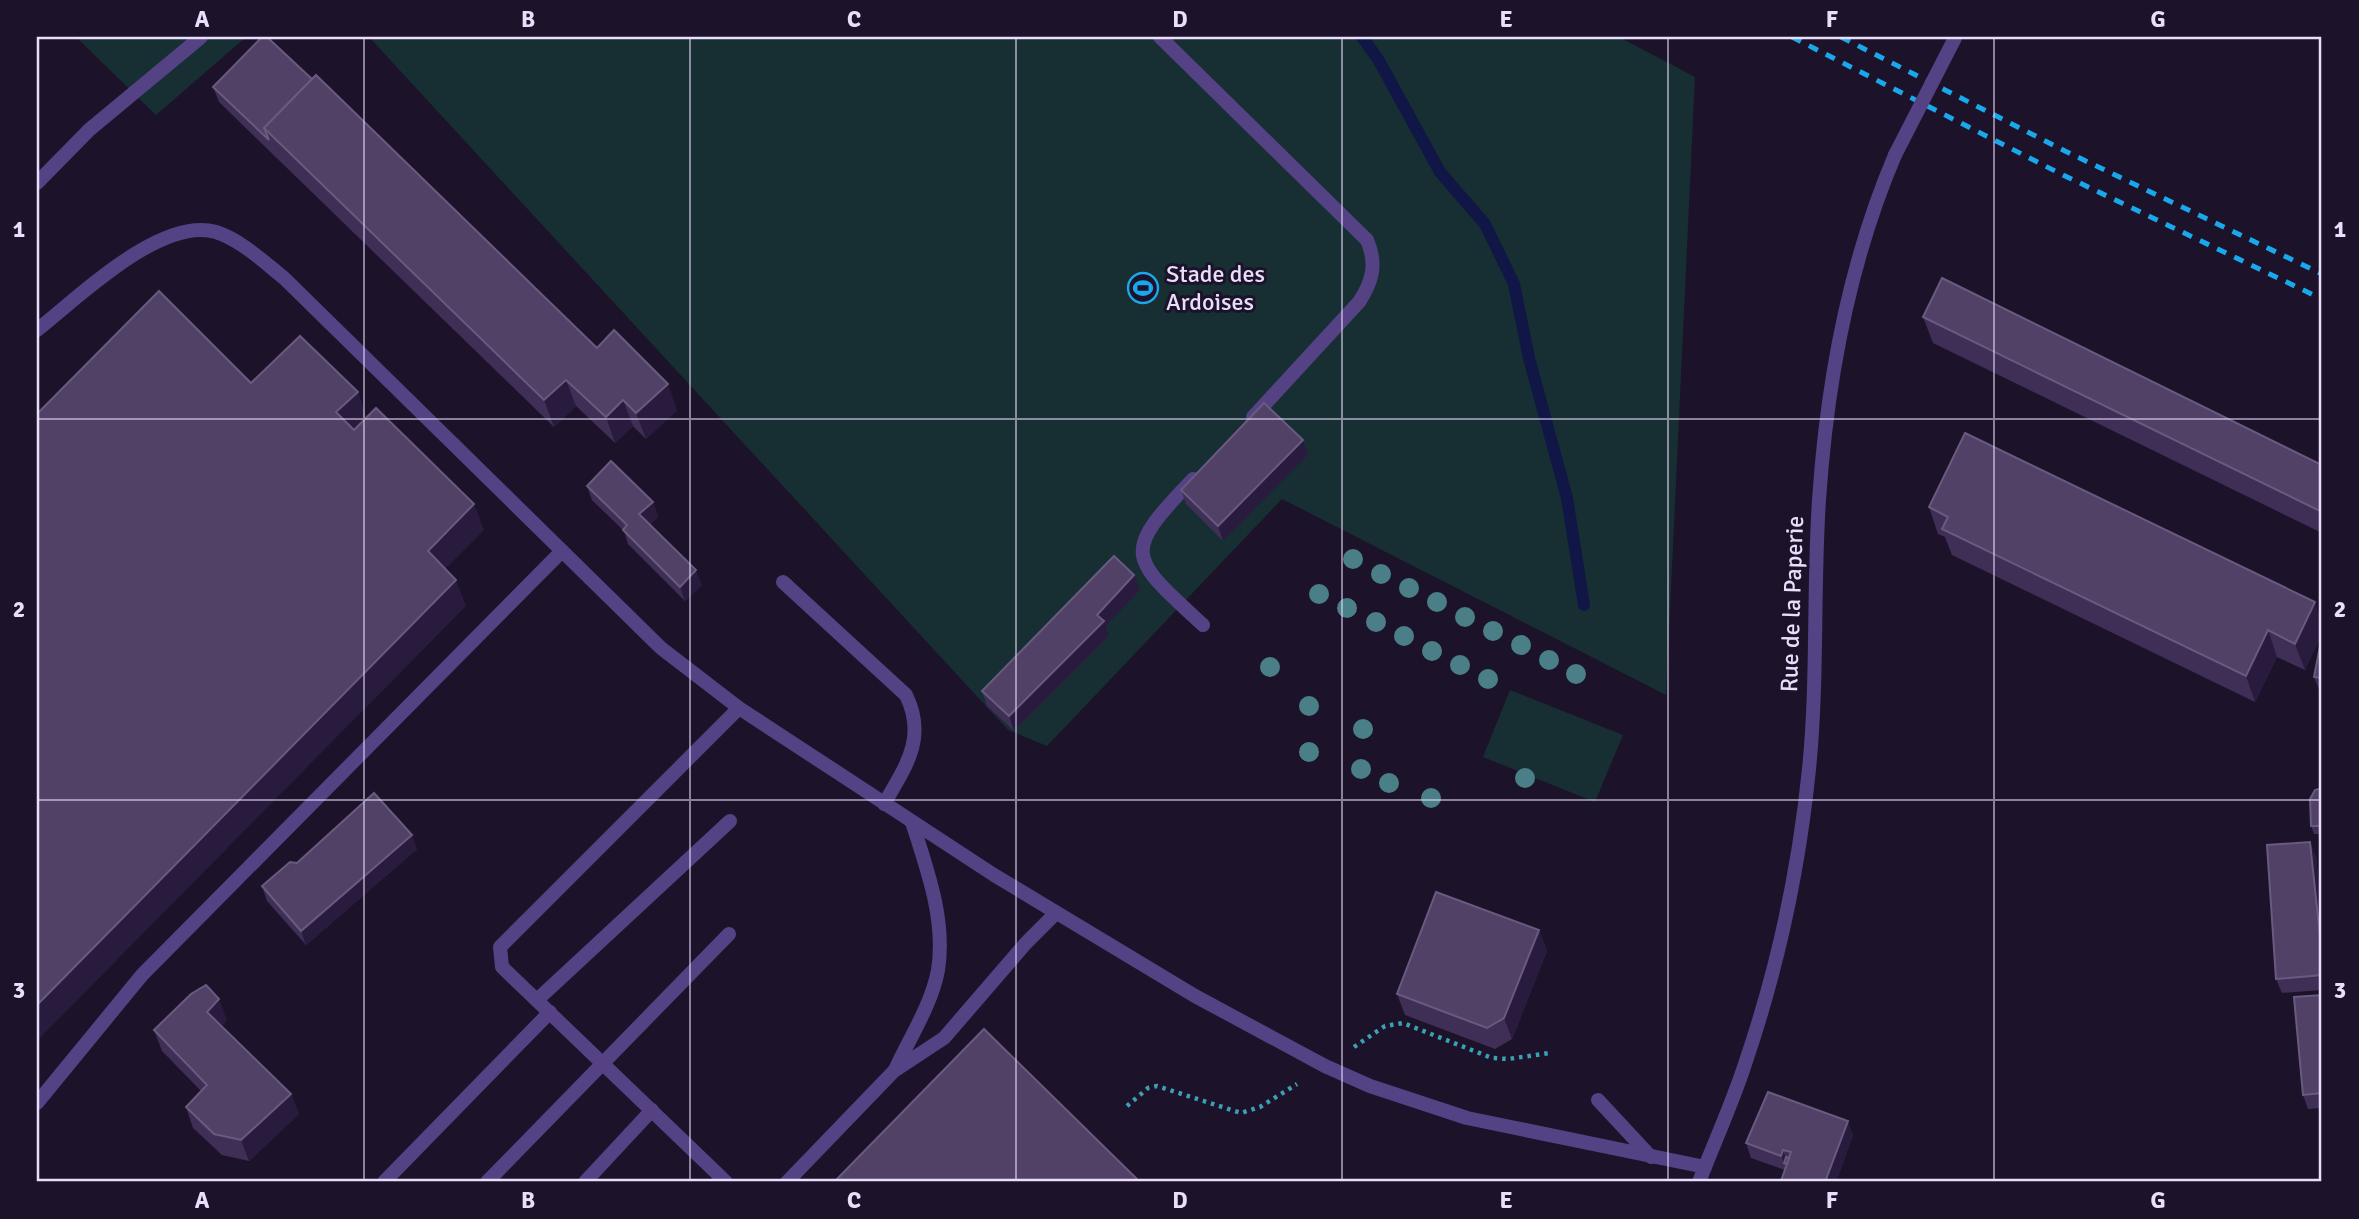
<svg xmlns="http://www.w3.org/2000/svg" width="2359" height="1219" font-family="Signika,sans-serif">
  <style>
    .green { fill: #172e33 }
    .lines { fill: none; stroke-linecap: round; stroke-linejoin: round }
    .stream { stroke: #101746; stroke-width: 12 }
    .path { stroke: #3ba0b4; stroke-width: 4.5; stroke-dasharray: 3.5 5; stroke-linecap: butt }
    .lane { stroke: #544285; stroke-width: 14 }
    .street { stroke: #544285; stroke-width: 14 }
    .rail { stroke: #1aa8ec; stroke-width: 5; stroke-dasharray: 10 9; stroke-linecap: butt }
    .street-bridge { stroke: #544285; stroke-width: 14 }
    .tree { fill: #4a7f88 }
    .wall { fill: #3f2e56 }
    .shaded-wall { fill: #291b3d }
    .building { fill: #514167; stroke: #695a7f; stroke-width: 2 }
    .grid { fill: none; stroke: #e9dffc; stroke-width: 2; stroke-opacity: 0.55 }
    .labels { text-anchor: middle; stroke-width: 6; stroke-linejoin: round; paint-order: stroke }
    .poi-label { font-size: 24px; fill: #e9dffc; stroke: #1c132a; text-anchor: start }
    .street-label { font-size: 24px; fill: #e9dffc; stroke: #1c132a }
    .neatline { fill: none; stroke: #e9dffc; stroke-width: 2.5 }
    .grid-label { font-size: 23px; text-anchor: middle; font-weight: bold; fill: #e9dffc }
  </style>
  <rect width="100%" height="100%" fill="#1c132a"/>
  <g class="green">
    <path d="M76 37H246L156 115Z"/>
    <path d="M369 37H1619L1695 77 1666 695 1282 499 1047 746 1008 730Z"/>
    <path d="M1510 690 1623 735 1595 802 1483 757Z"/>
  </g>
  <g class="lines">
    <path class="stream" d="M1362 37 1378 59 1440 172 1485 224 1514 284 1529 358 1567 498 1584 605"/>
    <g class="path">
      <path d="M1354 1047 1385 1026 1403 1023 1492 1058 1508 1059 1549 1053"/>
      <path d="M1127 1106 1148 1088 1157 1086 1241 1113 1260 1107 1297 1084"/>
    </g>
    <g class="lane">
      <path d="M1160 37 1367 240C1377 263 1373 281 1359 302L1253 417"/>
      <path d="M37 183 89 130 201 37"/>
      <path d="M37 330C79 297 161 216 216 232 241 240 264 262 284 278L661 648 739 708 994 875 1195 996 1325 1066 1370 1086 1467 1118 1705 1167"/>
      <path d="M1193 479C1121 554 1128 556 1203 625"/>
      <path d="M783 582 906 695C927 738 906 766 884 804"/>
      <path d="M537 1000 730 821"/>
      <path d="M895 1070C909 1039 932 1004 938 970 946 920 927 869 912 822"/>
      <path d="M1598 1100 1651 1157"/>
      <path d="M37 1103 142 975 562 551"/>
      <path d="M384 1182 550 1012"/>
      <path d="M487 1182 729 934"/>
      <path d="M585 1182 652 1110"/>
      <path d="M726 1182 502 967 500 947 739 708"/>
      <path d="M787 1182 894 1071 944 1038 1026 943 1056 913"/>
    </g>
    <path class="street" d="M1699 1182C1714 1143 1732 1104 1745 1064 1777 970 1799 869 1809 769 1818 680 1813 589 1819 500 1827 381 1848 265 1895 155"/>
    <g class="rail">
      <path d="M1792 37 2059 173 2322 299"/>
      <path d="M1841 37 2065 151 2322 274"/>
    </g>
    <path class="street-bridge" d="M1895 155 1955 38"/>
  </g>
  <g class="tree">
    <circle cx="1353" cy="559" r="10"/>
    <circle cx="1381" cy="574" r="10"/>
    <circle cx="1409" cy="588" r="10"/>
    <circle cx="1319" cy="594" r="10"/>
    <circle cx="1437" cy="602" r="10"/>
    <circle cx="1347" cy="608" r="10"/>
    <circle cx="1465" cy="617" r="10"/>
    <circle cx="1376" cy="622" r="10"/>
    <circle cx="1493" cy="631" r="10"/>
    <circle cx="1404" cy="636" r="10"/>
    <circle cx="1521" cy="645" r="10"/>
    <circle cx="1432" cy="651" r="10"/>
    <circle cx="1549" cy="660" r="10"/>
    <circle cx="1460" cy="665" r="10"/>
    <circle cx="1270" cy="667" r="10"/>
    <circle cx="1576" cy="674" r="10"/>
    <circle cx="1488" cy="679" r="10"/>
    <circle cx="1309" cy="706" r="10"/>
    <circle cx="1363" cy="729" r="10"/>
    <circle cx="1309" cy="752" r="10"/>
    <circle cx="1361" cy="769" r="10"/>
    <circle cx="1525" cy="778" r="10"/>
    <circle cx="1389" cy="783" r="10"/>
    <circle cx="1431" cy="798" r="10"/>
  </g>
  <g class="wall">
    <path d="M213 87 597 348 677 410 646 439 633 426 615 443 576 406 554 427 219 102Z"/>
    <path d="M1923 317 2322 465V533L1933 343Z"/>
    <path d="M1303 440 1308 455 1223 541 1186 504 1181 490Z"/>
    <path d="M587 486 653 502 658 517 650 524 702 585 685 601 628 544 624 531 592 500Z"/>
    <path d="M1929 507 2322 622V633L2305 670 2277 657 2255 702 1952 555 1945 537 1938 534Z"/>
    <path d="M1140 590 1106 626 1109 636 1014 731 987 706 982 691Z"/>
    <path d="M2314 677 2322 678V692H2320Z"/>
    <path d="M2322 788V834H2314L2311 826Z"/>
    <path d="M2310 842 2316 857 2322 919V990L2282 993 2276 979Z"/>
    <path d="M417 849 306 945 267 901 262 886 297 863Z"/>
    <path d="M1539 930 1547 951 1512 1039 1495 1049 1405 1015 1397 994Z"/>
    <path d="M2322 995V1108L2308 1109 2303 1095Z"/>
    <path d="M227 1020 221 1026 291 1094 299 1114 249 1161 222 1155 193 1128 186 1107 201 1091 162 1051 154 1030Z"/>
    <path d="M1853 1135 1836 1182H1781L1785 1170 1751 1158 1746 1143Z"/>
  </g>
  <g class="shaded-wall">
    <path d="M566 380 576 406 554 427 544 400Z"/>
    <path d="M668 384 677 410 646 439 636 413Z"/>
    <path d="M358 392 367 418 346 439 336 412Z"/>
    <path d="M623 400 633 426 615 443 606 417Z"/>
    <path d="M1303 440 1308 455 1223 541 1218 526Z"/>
    <path d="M653 502 658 517 645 528 639 514Z"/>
    <path d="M474 504 484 530 437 577 428 551Z"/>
    <path d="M696 570 702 585 685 601 680 587Z"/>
    <path d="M1134 575 1140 590 1106 626 1109 636 1014 731 1009 716 1097 615Z"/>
    <path d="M456 580 466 606 37 1041V1005Z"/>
    <path d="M2315 602 2322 622V633L2305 670 2295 644Z"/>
    <path d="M2268 630 2277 657 2255 702 2246 676Z"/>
    <path d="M412 835 417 849 306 945 301 931Z"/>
    <path d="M2310 842 2316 857 2322 919V955Z"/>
    <path d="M1539 930 1547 951 1512 1039 1504 1018Z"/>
    <path d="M219 999 227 1020 214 1033 207 1012Z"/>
    <path d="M291 1094 299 1114 249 1161 241 1140Z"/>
    <path d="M1848 1121 1853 1135 1836 1182H1825Z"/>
    <path d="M1783 1150 1788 1165 1784 1163 1781 1156Z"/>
  </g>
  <g class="building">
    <path d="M262 37H267L312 79 264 128 269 140 213 87Z"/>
    <path d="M316 75 597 348 614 330 668 384 636 413 623 400 606 417 566 380 544 400 264 128Z"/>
    <path d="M1942 278 2322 465V512L1923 317Z"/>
    <path d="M159 291 251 383 300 336 358 392 336 412 354 430 376 408 474 504 428 551 456 580 37 1005V414Z"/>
    <path d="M1264 403 1303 440 1218 526 1181 490Z"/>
    <path d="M1965 433 2315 602 2295 644 2268 630 2246 676 1942 529 1948 517 1929 507Z"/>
    <path d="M611 461 653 502 639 514 696 570 680 587 623 530 627 525 587 486Z"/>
    <path d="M1114 556 1134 575 1097 615 1104 621 1009 716 982 691Z"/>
    <path d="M2322 636V678L2314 677Z"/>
    <path d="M2322 788V826H2311L2310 799 2315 790Z"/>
    <path d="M374 793 412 835 301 931 262 886 290 862 297 863Z"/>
    <path d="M2310 842 2322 955V975L2276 979 2267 845Z"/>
    <path d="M1436 892 1539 930 1504 1018 1487 1028 1397 994Z"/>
    <path d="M206 985 219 999 207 1012 291 1094 241 1140 214 1134 186 1107 207 1085 154 1030 191 994Z"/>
    <path d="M2322 995V1093L2303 1095 2294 997Z"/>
    <path d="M984 1029 1140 1182H834Z"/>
    <path d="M1768 1092 1848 1121 1825 1182 1781 1181 1791 1152 1783 1150 1781 1156 1746 1143Z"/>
    <path d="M1786 1157 1789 1158 1787 1164 1784 1163Z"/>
  </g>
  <path class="grid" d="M364 37V1182M690 37V1182M1016 37V1182M1342 37V1182M1668 37V1182M1994 37V1182M37 419H2322M37 800H2322"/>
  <defs>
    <g id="stadium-ring" transform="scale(1.575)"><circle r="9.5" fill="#1c132a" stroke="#1aa8ec" stroke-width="1.5"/><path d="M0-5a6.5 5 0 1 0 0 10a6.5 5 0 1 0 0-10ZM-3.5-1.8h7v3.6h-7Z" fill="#1aa8ec"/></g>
  </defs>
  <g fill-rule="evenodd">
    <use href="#stadium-ring" x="1143" y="288"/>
  </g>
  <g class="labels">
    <g class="poi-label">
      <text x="1166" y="282">Stade des<tspan x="1166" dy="28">Ardoises</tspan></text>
    </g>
    <g class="street-label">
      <text transform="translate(1792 604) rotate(-88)" y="8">Rue de la Paperie</text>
    </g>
  </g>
  <rect width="2359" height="1219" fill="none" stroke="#1c132a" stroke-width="77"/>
  <rect x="38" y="38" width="2282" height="1142" class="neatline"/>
  <g class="grid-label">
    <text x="202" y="27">A</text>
    <text x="528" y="27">B</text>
    <text x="854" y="27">C</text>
    <text x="1180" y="27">D</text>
    <text x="1506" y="27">E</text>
    <text x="1832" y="27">F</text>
    <text x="2158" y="27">G</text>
    <text x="19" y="237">1</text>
    <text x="2340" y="237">1</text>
    <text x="19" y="617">2</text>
    <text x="2340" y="617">2</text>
    <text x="19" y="998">3</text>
    <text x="2340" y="998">3</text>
    <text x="202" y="1208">A</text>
    <text x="528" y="1208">B</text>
    <text x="854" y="1208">C</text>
    <text x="1180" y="1208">D</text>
    <text x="1506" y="1208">E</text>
    <text x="1832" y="1208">F</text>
    <text x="2158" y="1208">G</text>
  </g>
</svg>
